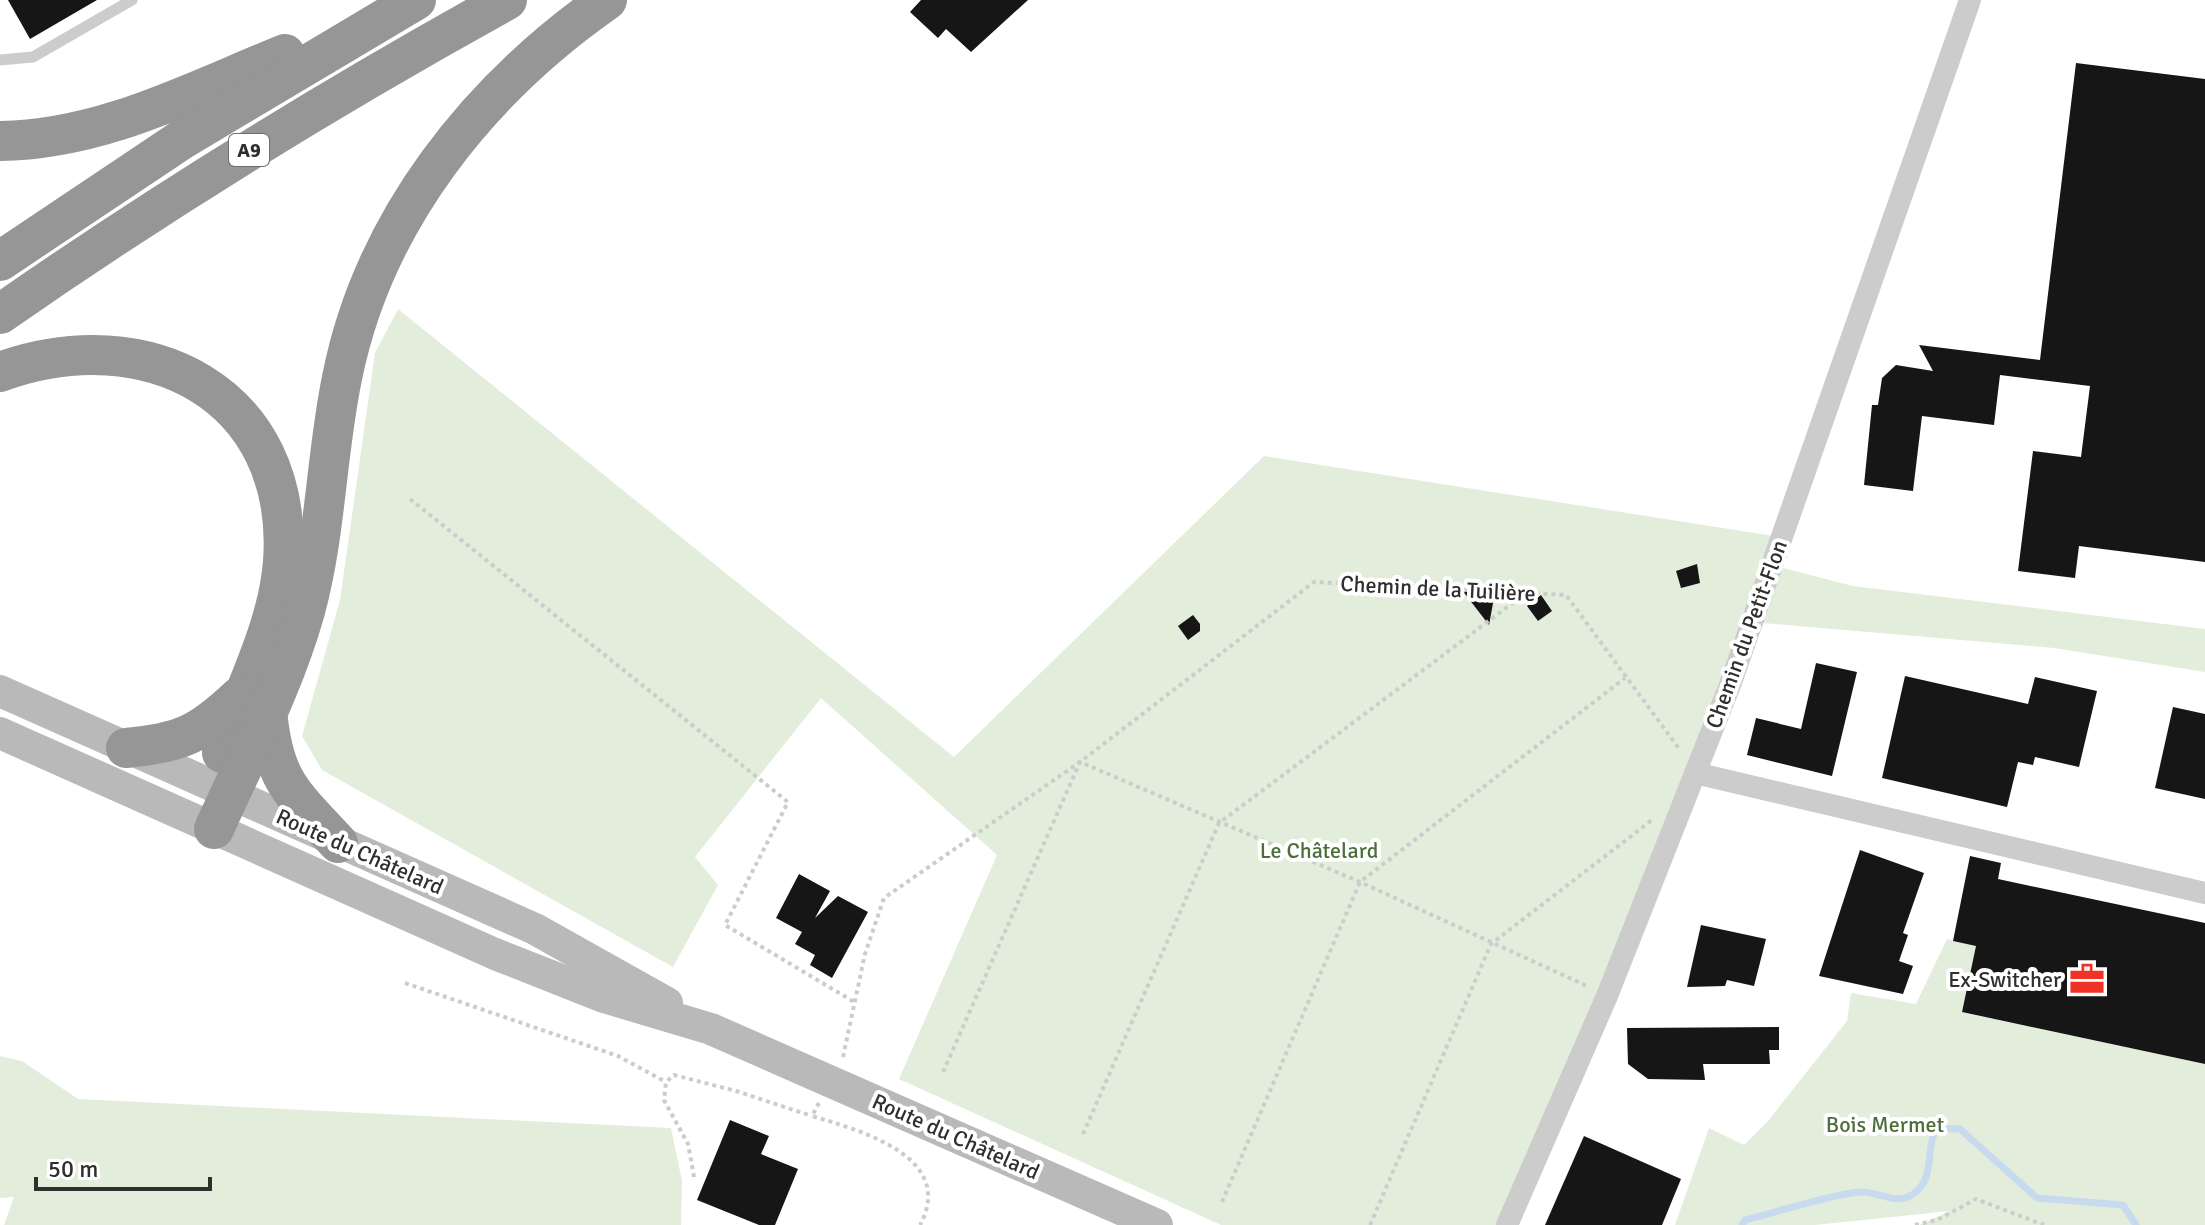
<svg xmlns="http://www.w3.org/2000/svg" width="2205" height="1225" font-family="Signika,sans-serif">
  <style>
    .green { fill: #e3eddc }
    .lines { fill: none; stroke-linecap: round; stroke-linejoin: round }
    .stream { stroke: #c8daee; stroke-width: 7 }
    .building { fill: #161616 }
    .path { stroke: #ccc; stroke-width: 4; stroke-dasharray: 4 4; stroke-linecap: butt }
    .service { stroke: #ccc; stroke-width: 11 }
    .minor { stroke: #ccc; stroke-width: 22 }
    .secondary { stroke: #b9b9b9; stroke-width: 32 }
    .motorway { stroke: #969696; stroke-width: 40 }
    .labels { text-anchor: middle; stroke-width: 8; stroke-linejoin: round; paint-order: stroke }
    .shield { fill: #fff; stroke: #6d6d6d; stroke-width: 2 }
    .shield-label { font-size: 20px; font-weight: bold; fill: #2f2f2f }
    .street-label { font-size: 22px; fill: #2f2f2f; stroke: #fff }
    .park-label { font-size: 22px; fill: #4c6e39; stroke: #fff }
    .poi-label { font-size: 22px; fill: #2f2f2f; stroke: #fff; text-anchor: end }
  </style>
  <rect width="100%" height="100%" fill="#fff"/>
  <g class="green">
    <path d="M398 309 954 757 1264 456 1780 537 1771 565 1853 586 2205 629V672L2054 648 1751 622 1507 1225H1221L899 1079 997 855 821 698 695 857 718 885 673 967 322 770 302 736 340 600 375 353Z"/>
    <path d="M1947 939 1976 946 1962 1012 2205 1064V1225H1919L1950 1211 1815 1225H1675L1709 1128 1744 1145 1768 1121 1847 1021 1851 993 1916 1004Z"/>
    <path d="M0 1056 22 1061 78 1099 671 1128 682 1181 681 1225H4L14 1197 0 1198Z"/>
  </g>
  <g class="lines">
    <path class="stream" d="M1742 1225 1745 1220C1782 1211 1821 1197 1859 1192 1879 1190 1898 1209 1917 1191 1935 1175 1925 1147 1937 1128L1960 1129 2037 1198 2123 1205 2136 1225"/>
  </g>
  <g class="building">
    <path d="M8 0H97L30 39Z"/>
    <path d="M921 0H1028L971 52 946 29 938 38 910 12Z"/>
    <path d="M2076 63 2205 79V562L2079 546 2075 578 2018 571 2033 451 2081 457 2090 386 2000 375 1994 425 1922 416 1913 491 1864 485 1872 405H1878L1882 378 1896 365 1933 371 1919 345 2040 360Z"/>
    <path d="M1697 564 1700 583 1681 588 1676 571Z"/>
    <path d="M1462 590 1488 592 1494 598 1489 625Z"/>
    <path d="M1541 595 1552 611 1538 621 1527 606Z"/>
    <path d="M1193 615 1200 624V631L1188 640 1178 626Z"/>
    <path d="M1816 663 1857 672 1832 776 1747 755 1756 718 1801 729Z"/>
    <path d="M1905 676 2028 704 2035 677 2097 691 2079 767 2035 757 2033 765 2018 762 2007 807 1882 778Z"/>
    <path d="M2173 707 2205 714V799L2155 788Z"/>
    <path d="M1860 850 1924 873 1903 933 1908 935 1899 961 1913 966 1903 994 1819 976Z"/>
    <path d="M1970 856 2001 863 1998 879 2205 923V1064L1962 1012 1976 946 1953 941Z"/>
    <path d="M799 874 830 891 815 918 838 896 868 912 832 978 810 965 815 955 795 944 802 932 776 918Z"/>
    <path d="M1701 925 1766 939 1754 986 1727 980 1725 986 1687 987Z"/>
    <path d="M1779 1027V1050H1769L1770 1064H1703L1705 1080 1648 1079 1628 1064 1627 1028Z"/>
    <path d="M730 1120 769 1136 761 1154 798 1169 775 1225H759L697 1200Z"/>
    <path d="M1584 1136 1681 1179 1662 1225H1545Z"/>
  </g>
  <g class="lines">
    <g class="path">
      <path d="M410 499 788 802 725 925 856 1003"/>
      <path d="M405 983 618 1056 666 1082"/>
      <path d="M843 1057 865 954 884 898 1080 762 1314 582 1566 595 1680 750"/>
      <path d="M943 1072 1080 762 1360 882 1587 986"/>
      <path d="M819 1103 812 1116C858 1130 957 1156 920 1225"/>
      <path d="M1083 1134 1219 823 1526 593"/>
      <path d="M694 1177 688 1144 664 1100 666 1082 674 1075 736 1091 812 1116"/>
      <path d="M1222 1202 1360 882 1625 678"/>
      <path d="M1370 1225 1491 944 1652 820"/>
      <path d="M1915 1225 1937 1220 1976 1199 2044 1225"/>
    </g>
    <path class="service" d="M0 60 33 57 132 0"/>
    <g class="minor">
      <path d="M1695 773 2205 893"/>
      <path d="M1507 1225 1607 996 1730 685 1970 0"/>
    </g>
    <g class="secondary">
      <path d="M0 691 535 929 667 1003"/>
      <path d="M0 733 495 954 604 997 711 1029 1157 1225"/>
    </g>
    <g class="motorway">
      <path d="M0 141C102 140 193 91 285 54"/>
      <path d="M0 261 181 140 416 0"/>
      <path d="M0 314C164 200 333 96 507 0"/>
      <path d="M0 372C146 319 295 393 283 562 278 628 243 691 222 753"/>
      <path d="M267 710C273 781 292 793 338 843"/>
      <path d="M126 748C181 743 200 734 239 697"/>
      <path d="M214 829C246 758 284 686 305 611 326 535 326 455 342 378 373 221 478 90 607 0"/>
    </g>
  </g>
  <defs>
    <g id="office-bare" transform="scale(2.76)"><path d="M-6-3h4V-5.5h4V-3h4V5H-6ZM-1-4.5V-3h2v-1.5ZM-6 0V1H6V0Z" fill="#f03227" stroke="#fff" stroke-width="2.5" paint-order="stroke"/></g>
  </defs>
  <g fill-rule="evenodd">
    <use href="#office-bare" x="2087" y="979"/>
  </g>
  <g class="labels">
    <rect class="shield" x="229" y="134" width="40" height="32" rx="6"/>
    <g class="shield-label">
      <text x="249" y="157">A9</text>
    </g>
    <g class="street-label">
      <text transform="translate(1438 588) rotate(3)" y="8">Chemin de la Tuilière</text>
      <text transform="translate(1746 634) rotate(-70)" y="8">Chemin du Petit-Flon</text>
      <text transform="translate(360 851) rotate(24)" y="8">Route du Châtelard</text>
      <text transform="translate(956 1136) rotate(24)" y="8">Route du Châtelard</text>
    </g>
    <g class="park-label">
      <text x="1319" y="858">Le Châtelard</text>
      <text x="1885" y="1132">Bois Mermet</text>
    </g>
    <g class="poi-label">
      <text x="2061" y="987">Ex-Switcher</text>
    </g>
  </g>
  <path d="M36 1177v12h174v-12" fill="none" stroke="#2f2f2f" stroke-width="4"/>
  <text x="48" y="1177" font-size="24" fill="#2f2f2f" stroke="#ffffff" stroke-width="6" paint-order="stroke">50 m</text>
</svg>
